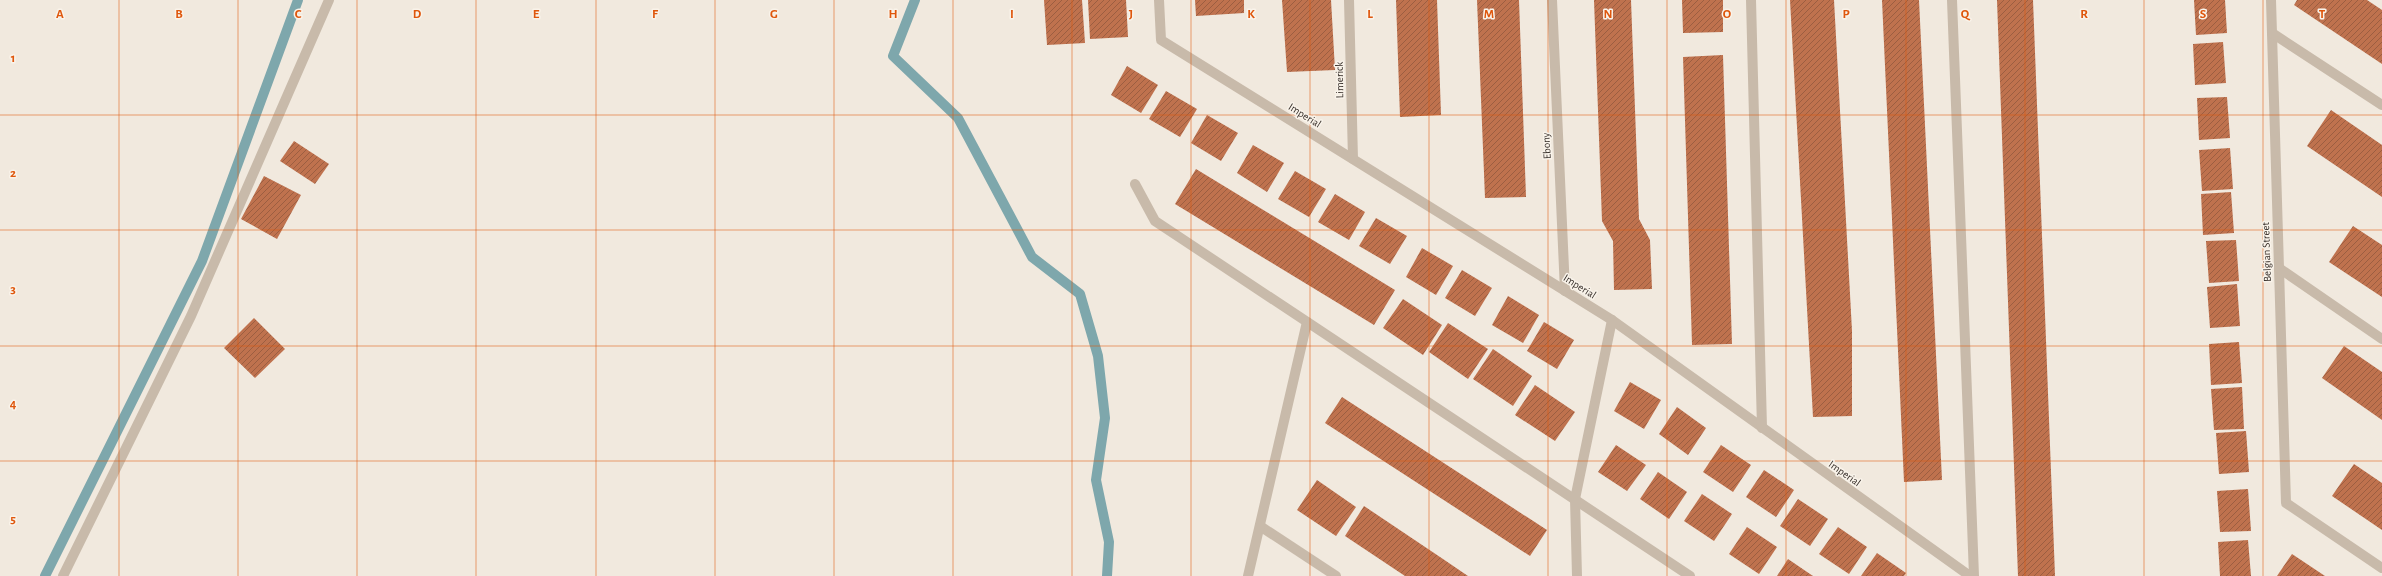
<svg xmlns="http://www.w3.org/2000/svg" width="2382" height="576" font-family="'Alegreya Sans',sans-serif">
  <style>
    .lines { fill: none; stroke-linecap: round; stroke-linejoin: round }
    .stream { stroke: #7ea7ac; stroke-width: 10 }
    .building { fill: url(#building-hatch) }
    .minor { stroke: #c8baaa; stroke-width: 10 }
    .grid { fill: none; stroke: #df570d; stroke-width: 1; stroke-opacity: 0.55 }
    .labels { text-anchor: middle; stroke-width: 3; stroke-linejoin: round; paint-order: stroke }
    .street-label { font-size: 11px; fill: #362e29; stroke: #f9f3ea }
    .grid-label { font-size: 13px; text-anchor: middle; font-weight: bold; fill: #df570d; stroke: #f9f3ea; stroke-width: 3; stroke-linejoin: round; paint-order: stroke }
  </style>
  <defs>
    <pattern id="building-hatch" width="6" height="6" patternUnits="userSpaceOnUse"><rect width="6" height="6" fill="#bf724e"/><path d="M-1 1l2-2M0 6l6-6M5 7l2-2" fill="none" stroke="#9c5e41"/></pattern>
  </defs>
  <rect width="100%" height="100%" fill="#f1e9de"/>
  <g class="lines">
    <g class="stream">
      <path d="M915 0 893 56 958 118 1032 257 1080 294 1098 356 1105 418 1096 480 1109 542 1107 576"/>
      <path d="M45 576 202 261 298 0"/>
    </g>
  </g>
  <g class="building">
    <path d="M1044 0H1082L1085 43 1047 45Z"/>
    <path d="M1088 0H1126L1128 37 1090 39Z"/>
    <path d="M1195 0H1244V13L1196 16Z"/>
    <path d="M1282 0H1331L1335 70 1287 72Z"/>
    <path d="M1396 0H1437L1441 115 1400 117Z"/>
    <path d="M1477 0H1519L1526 197 1485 198Z"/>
    <path d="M1594 0H1631L1639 219 1650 240 1652 289 1614 290 1613 241 1602 221Z"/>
    <path d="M1682 0H1723V32L1683 33Z"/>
    <path d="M1790 0H1834L1852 331V416L1813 417Z"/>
    <path d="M1882 0H1919L1942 480 1904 482Z"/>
    <path d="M1997 0H2033L2055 576H2018Z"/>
    <path d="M2194 0H2225L2227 33 2196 35Z"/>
    <path d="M2297 0H2367L2382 10V64L2294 5Z"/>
    <path d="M2223 42 2226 83 2195 85 2193 44Z"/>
    <path d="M1723 55 1732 344 1692 345 1683 57Z"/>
    <path d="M1127 66 1158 85 1141 113 1111 95Z"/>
    <path d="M1166 91 1197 109 1180 137 1149 119Z"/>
    <path d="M2227 97 2230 138 2199 140 2197 98Z"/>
    <path d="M2331 110 2382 145V197L2307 146Z"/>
    <path d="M1207 115 1238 133 1221 161 1191 143Z"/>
    <path d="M294 141 329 164 315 184 280 161Z"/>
    <path d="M1253 145 1284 163 1267 192 1237 173Z"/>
    <path d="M2230 148 2233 189 2202 191 2199 150Z"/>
    <path d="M1196 169 1395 290 1374 325 1175 204Z"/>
    <path d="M1295 171 1326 189 1309 217 1278 199Z"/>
    <path d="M264 176 301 195 277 239 241 219Z"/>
    <path d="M2231 192 2234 233 2203 235 2201 194Z"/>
    <path d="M1335 194 1365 212 1349 240 1318 222Z"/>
    <path d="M1376 218 1407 236 1390 264 1359 246Z"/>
    <path d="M2353 226 2382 245V297L2329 262Z"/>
    <path d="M2236 240 2239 281 2209 283 2206 241Z"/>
    <path d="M1422 248 1453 266 1436 295 1406 277Z"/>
    <path d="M1462 270 1492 288 1475 316 1445 298Z"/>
    <path d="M2237 284 2240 326 2210 328 2207 287Z"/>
    <path d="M1508 296 1539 315 1523 343 1492 325Z"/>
    <path d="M1403 299 1442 325 1423 355 1383 328Z"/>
    <path d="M254 318 285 349 255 378 224 348Z"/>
    <path d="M1544 322 1574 340 1557 369 1527 351Z"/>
    <path d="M1448 323 1488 349 1468 379 1429 352Z"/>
    <path d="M2239 342 2242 383 2211 385 2209 344Z"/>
    <path d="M2344 346 2382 372V420L2322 378Z"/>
    <path d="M1493 349 1532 376 1513 406 1473 379Z"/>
    <path d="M1630 382 1661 400 1644 429 1614 411Z"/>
    <path d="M1535 385 1575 412 1555 441 1515 415Z"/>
    <path d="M2242 387 2244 429 2214 430 2211 389Z"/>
    <path d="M1342 397 1547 530 1530 556 1325 423Z"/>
    <path d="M1677 407 1706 428 1688 455 1659 434Z"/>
    <path d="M2246 431 2249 472 2219 474 2216 433Z"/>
    <path d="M1616 445 1646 465 1627 491 1598 472Z"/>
    <path d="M1721 445 1751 465 1733 492 1703 472Z"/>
    <path d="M2354 464 2382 483V530L2332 496Z"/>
    <path d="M1764 470 1794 490 1776 517 1746 497Z"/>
    <path d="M1658 472 1687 492 1669 519 1640 499Z"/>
    <path d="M1317 480 1356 507 1336 536 1297 510Z"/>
    <path d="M2248 489 2251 531 2220 532 2217 491Z"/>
    <path d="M1702 494 1732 514 1714 541 1684 521Z"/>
    <path d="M1798 499 1828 519 1810 546 1780 526Z"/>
    <path d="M1364 506 1443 559 1468 576H1405L1345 536Z"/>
    <path d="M1747 527 1777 547 1759 574 1729 554Z"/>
    <path d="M1838 527 1867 547 1849 574 1819 554Z"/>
    <path d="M2248 540 2251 576H2220L2218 542Z"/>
    <path d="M1877 553 1906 573 1904 576H1861Z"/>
    <path d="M2292 554 2325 576H2277Z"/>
    <path d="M1788 559 1813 576H1777Z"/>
  </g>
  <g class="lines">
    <g class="minor">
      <path d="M1159 0 1161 40 1612 320 1970 576"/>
      <path d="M1349 0 1353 159"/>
      <path d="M1552 0 1565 291"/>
      <path d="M1751 0 1762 428"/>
      <path d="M1952 0 1974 576"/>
      <path d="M2271 0 2286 503 2382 568"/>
      <path d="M2272 33 2382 105"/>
      <path d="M1135 184 1155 221 1690 576"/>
      <path d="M2279 268 2382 339"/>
      <path d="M1260 526 1336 576"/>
      <path d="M63 576 191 316 329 0"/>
      <path d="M1248 576 1307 322"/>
      <path d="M1577 576 1575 499 1612 320"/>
    </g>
  </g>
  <path class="grid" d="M119 0V576M238 0V576M357 0V576M476 0V576M596 0V576M715 0V576M834 0V576M953 0V576M1072 0V576M1191 0V576M1310 0V576M1429 0V576M1548 0V576M1667 0V576M1786 0V576M1906 0V576M2025 0V576M2144 0V576M2263 0V576M0 115H2382M0 230H2382M0 346H2382M0 461H2382"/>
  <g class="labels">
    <g class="street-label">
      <text transform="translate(1339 80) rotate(-91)" y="4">Limerick</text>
      <text transform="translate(1305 115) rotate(32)" y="4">Imperial</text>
      <text transform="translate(1546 146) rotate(-93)" y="4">Ebony</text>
      <text transform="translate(2266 252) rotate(-92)" y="4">Belgian Street</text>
      <text transform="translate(1580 286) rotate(32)" y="4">Imperial</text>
      <text transform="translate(1845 473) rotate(35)" y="4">Imperial</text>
    </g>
  </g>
  <g class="grid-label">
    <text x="60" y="18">A</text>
    <text x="179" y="18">B</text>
    <text x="298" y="18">C</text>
    <text x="417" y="18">D</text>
    <text x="536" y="18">E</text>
    <text x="655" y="18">F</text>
    <text x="774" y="18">G</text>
    <text x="893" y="18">H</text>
    <text x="1012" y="18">I</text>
    <text x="1131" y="18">J</text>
    <text x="1251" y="18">K</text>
    <text x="1370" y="18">L</text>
    <text x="1489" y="18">M</text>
    <text x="1608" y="18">N</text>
    <text x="1727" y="18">O</text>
    <text x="1846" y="18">P</text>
    <text x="1965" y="18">Q</text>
    <text x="2084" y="18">R</text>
    <text x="2203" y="18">S</text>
    <text x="2322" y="18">T</text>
    <text x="13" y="62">1</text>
    <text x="13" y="177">2</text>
    <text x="13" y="293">3</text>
    <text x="13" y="408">4</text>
    <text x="13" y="523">5</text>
  </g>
</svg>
